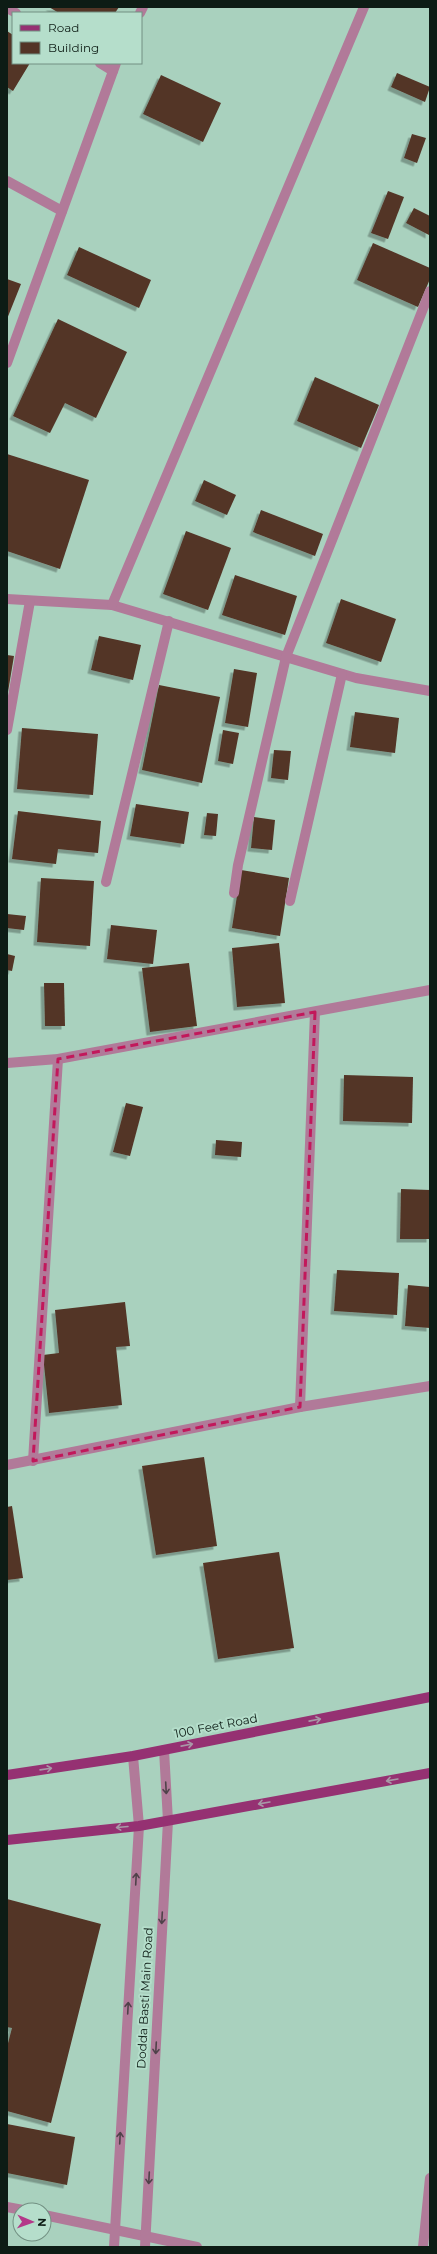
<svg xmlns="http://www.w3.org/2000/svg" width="437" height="2254" font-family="Montserrat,sans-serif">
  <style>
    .building { fill: #533426; filter: url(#shadow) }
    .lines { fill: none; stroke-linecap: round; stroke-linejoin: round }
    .minor { stroke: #b17a99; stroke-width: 10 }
    .major { stroke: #953172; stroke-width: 10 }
    .oneway { stroke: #a899a7 }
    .oneway2 { stroke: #4f424a }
    .marked { fill: none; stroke: #c2185b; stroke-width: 3; stroke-dasharray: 8 5; stroke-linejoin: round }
    .labels { text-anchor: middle; stroke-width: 4; stroke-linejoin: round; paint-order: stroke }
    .street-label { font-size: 12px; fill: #0d1c15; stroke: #b5decb }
  </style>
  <defs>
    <filter id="shadow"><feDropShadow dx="-3.5" dy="3.5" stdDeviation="0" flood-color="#0004"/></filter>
  </defs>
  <rect width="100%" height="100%" fill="#a9d1be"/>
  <g class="building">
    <path d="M49 7H119L115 13H59Z"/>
    <path d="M7 31 13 35V63H30L13 91 7 87Z"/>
    <path d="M397 73 430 87 425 102 391 87Z"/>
    <path d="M161 75 221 103 203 142 143 114Z"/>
    <path d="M412 134 426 138 417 163 404 158Z"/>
    <path d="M388 191 404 197 388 239 371 233Z"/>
    <path d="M414 208 430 216 429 235 406 223Z"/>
    <path d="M373 243 430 268V279L418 307 357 280Z"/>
    <path d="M79 247 151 280 139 308 67 275Z"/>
    <path d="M7 279 21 284 7 319Z"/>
    <path d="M58 319 127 352 96 418 65 403 50 433 13 416Z"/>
    <path d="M315 377 379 405 361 448 297 421Z"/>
    <path d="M7 454 89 480 60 569 7 551Z"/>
    <path d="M204 480 236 495 227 515 195 501Z"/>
    <path d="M261 510 323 534 315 556 253 532Z"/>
    <path d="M186 531 231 548 208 610 163 594Z"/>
    <path d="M235 575 297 596 285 635 222 615Z"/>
    <path d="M341 599 396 619 381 662 326 643Z"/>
    <path d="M99 636 141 645 133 680 91 670Z"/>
    <path d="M7 655 14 656 8 692H7Z"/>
    <path d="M234 669 257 673 248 727 225 723Z"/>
    <path d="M159 685 220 697 202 783 142 770Z"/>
    <path d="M355 712 399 718 395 753 350 747Z"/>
    <path d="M22 728 98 734 93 795 17 789Z"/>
    <path d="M223 730 239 733 233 764 218 761Z"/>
    <path d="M274 750 291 751 288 780 271 778Z"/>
    <path d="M136 804 189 812 184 844 130 836Z"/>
    <path d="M18 811 101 821 98 853 58 849 56 864 12 859Z"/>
    <path d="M207 813 218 814 216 836 204 835Z"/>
    <path d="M254 817 275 820 272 850 251 848Z"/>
    <path d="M241 870 289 878 280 936 232 928Z"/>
    <path d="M41 878 94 881 90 946 37 942Z"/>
    <path d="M7 914 26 916 24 930 7 928Z"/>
    <path d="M111 925 157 930 153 964 107 959Z"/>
    <path d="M279 943 285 1003 237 1007 232 948Z"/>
    <path d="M7 954 15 956 12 971 7 970Z"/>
    <path d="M189 963 197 1026 150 1032 142 968Z"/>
    <path d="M44 983H64L65 1026H45Z"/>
    <path d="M344 1075 413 1077 412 1123 343 1121Z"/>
    <path d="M126 1103 143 1107 130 1156 113 1152Z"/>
    <path d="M216 1140 242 1142 241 1157 215 1155Z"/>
    <path d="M401 1189 430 1190V1239H400Z"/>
    <path d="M337 1270 399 1273 397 1315 334 1311Z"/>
    <path d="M408 1285 430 1287V1328L405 1326Z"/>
    <path d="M125 1302 130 1346 116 1347 122 1405 49 1413 43 1355 59 1353 55 1310Z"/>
    <path d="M204 1457 217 1546 156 1555 142 1466Z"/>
    <path d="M12 1506 23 1578 7 1580V1507Z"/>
    <path d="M279 1552 294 1648 218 1659 203 1563Z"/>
    <path d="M7 1899 101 1924 51 2123 7 2111V2047L12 2028 7 2027Z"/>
    <path d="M7 2124 75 2137 67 2185 7 2173Z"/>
  </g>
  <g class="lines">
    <g class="minor">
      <path d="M7 8 16 13"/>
      <path d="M140 13 143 7"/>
      <path d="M100 63 113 71"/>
      <path d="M7 181 62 211"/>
      <path d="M7 363 116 63"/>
      <path d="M7 599 112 605 356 678 430 691"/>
      <path d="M112 605 364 7"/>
      <path d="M7 730 30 601"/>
      <path d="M106 882 169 621"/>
      <path d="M234 893 238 865 286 657 430 291"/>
      <path d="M290 901 342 674"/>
      <path d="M7 1063 58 1059 430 990"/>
      <path d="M300 1407 315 1012"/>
      <path d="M33 1461 58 1059"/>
      <path d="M7 1465 300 1407 430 1386"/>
      <path d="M7 2207 23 2210"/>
      <path d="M44 2215 197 2247"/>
      <path d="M114 2247 139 1826 133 1756"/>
      <path d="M145 2247 168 1821 164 1750"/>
      <path d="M423 2247 430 2178"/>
    </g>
    <g class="major">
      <path d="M7 1775 133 1756 430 1697"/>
      <path d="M7 1840 139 1826 430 1773"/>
    </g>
  </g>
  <defs><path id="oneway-shaft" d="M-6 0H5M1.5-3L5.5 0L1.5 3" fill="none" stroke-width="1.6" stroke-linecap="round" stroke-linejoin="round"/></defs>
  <g class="oneway">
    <use href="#oneway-shaft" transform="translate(315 1720) rotate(-11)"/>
    <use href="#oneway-shaft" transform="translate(187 1745) rotate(-11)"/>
    <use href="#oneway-shaft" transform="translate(46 1769) rotate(-8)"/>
    <use href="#oneway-shaft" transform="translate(392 1780) rotate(170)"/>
    <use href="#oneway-shaft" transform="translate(264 1803) rotate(170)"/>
    <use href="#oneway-shaft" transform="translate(122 1827) rotate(175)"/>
  </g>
  <g class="oneway2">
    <use href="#oneway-shaft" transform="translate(166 1788) rotate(87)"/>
    <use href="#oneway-shaft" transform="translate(136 1879) rotate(-87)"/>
    <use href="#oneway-shaft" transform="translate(162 1918) rotate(93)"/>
    <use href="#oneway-shaft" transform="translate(128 2008) rotate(-87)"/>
    <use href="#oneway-shaft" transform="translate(156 2048) rotate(93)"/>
    <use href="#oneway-shaft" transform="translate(120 2138) rotate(-87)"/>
    <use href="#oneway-shaft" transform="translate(149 2178) rotate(93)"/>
  </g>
  <path class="marked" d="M315 1012 300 1407 33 1461 58 1059Z"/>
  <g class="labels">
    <g class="street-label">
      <text transform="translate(216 1726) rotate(-11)" y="4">100 Feet Road</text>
      <text transform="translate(145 1998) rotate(-87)" y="4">Dodda Basti Main Road</text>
    </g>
  </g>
  <rect width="437" height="2254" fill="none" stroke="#0d1c15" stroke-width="16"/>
  <rect x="12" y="12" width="130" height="52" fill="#b5decb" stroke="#729082"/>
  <rect x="20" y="25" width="20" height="6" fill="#953172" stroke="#729082"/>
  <text x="48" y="32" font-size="12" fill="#0d1c15">Road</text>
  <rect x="20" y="42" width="20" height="12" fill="#533426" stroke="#729082"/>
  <text x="48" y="52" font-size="12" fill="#0d1c15">Building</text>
  <g transform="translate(32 2222) rotate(92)"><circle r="19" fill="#b5decb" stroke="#729082"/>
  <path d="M0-3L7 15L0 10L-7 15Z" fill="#b43889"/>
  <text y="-6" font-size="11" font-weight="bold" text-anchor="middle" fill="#0d1c15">N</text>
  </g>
</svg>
